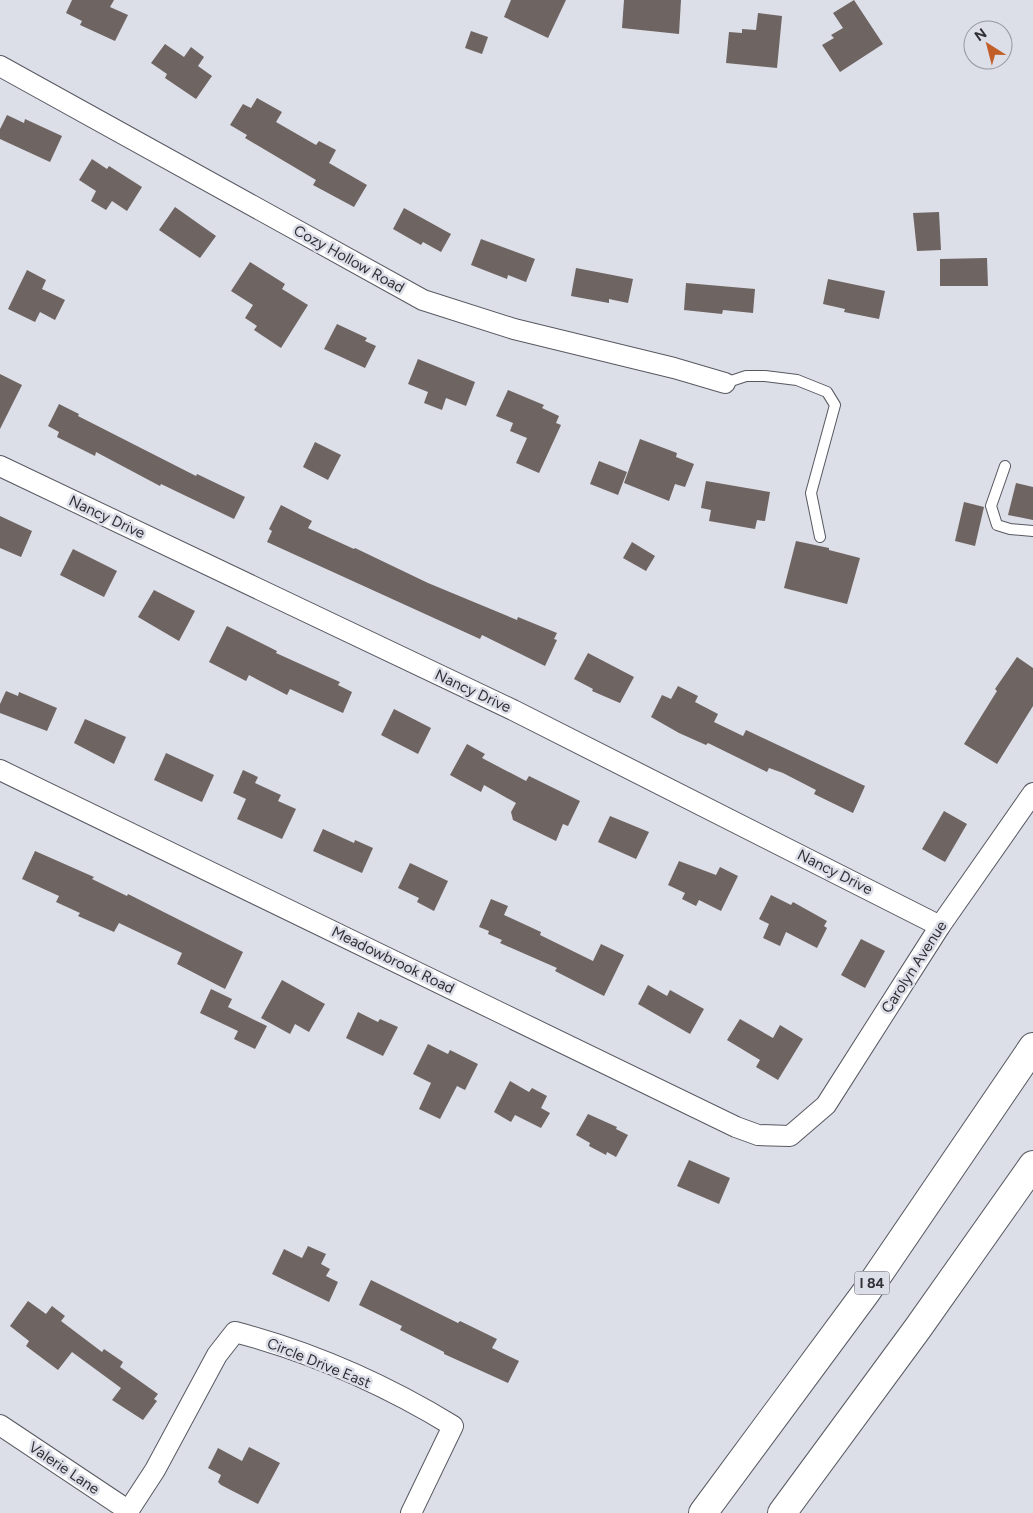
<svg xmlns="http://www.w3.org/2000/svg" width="1033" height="1513" font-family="Figtree,sans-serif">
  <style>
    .building { fill: #6e6461 }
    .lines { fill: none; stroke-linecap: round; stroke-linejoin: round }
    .lane-casing { stroke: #575961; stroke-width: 12 }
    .street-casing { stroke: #575961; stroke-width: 22 }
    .highway-casing { stroke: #575961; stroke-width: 30 }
    .lane { stroke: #fff; stroke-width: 10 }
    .street { stroke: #fff; stroke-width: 20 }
    .highway { stroke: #fff; stroke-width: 28 }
    .labels { text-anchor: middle; stroke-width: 5; stroke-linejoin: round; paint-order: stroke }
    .shield { fill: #dcdee8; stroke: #64656b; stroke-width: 1 }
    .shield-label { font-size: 14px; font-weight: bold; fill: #303135 }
    .street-label { font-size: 15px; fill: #303135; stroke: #dcdee8 }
  </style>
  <rect width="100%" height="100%" fill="#dcdee8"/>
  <g class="building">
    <path d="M72 0H114L110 7 128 15 115 41 80 25 82 21 66 13Z"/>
    <path d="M511 0H566L548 38 504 17Z"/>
    <path d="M624 0H681L679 34 622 28Z"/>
    <path d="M854 0 883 44 840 72 822 45 834 38 831 35 843 28 833 13Z"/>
    <path d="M758 13 782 16 777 68 726 63 729 32 742 33V29L756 30Z"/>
    <path d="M471 31 488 37 482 54 465 48Z"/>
    <path d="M165 44 184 57 191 47 204 57 198 66 212 76 196 99 165 78 167 74 151 63Z"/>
    <path d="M257 98 282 112 276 122 316 145 319 141 336 150 329 163 367 185 354 207 313 185 316 180 245 138 247 135 230 125 243 104 251 108Z"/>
    <path d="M7 115 24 123 25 119 62 136 50 162 0 139V129Z"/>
    <path d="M92 159 107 169 109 166 142 187 127 211 112 201 106 210 91 201 96 191 79 180Z"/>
    <path d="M175 207 216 236 200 258 159 230Z"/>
    <path d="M404 208 451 234 441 252 423 242 421 245 393 229Z"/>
    <path d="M939 212 941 250 917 251 913 213Z"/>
    <path d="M481 239 535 259 526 282 508 275 507 279 471 265Z"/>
    <path d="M987 258 988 286H940V259Z"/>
    <path d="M250 262 285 284 282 289 308 305 281 348 254 330 257 326 245 318 253 305 231 291Z"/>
    <path d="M576 268 633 279 628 303 609 299V303L571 296Z"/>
    <path d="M27 270 46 280 42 289 65 300 55 320 40 312 35 322 8 309Z"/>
    <path d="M828 279 885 291 879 319 844 312 845 309 823 304Z"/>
    <path d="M686 283 755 289 753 313 723 310 722 314 684 310Z"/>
    <path d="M337 324 367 338 365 341 376 346 365 368 324 349Z"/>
    <path d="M418 359 475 382 466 406 446 398 442 410 424 403 428 392 408 384Z"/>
    <path d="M0 374 22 385 0 429Z"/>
    <path d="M508 390 544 405 542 408 559 416 556 423 561 425 539 473 516 463 527 438 510 431 513 423 496 416Z"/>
    <path d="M59 404 79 414 78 416 196 476 197 474 245 497 234 519 161 484 160 486 96 452 95 456 57 437 59 432 48 426Z"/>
    <path d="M640 439 677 453 676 457 694 464 685 487 675 484 669 501 624 483Z"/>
    <path d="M315 442 341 455 328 480 303 467Z"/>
    <path d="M599 461 627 472 618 495 590 484Z"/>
    <path d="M706 481 770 492 765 521 757 520 755 529 709 521 711 510 701 508Z"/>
    <path d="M1016 483 1033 487V520L1008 515Z"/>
    <path d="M964 502 984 507 975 546 955 541Z"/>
    <path d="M281 505 312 521 308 528 354 549 355 548 428 583 517 620 518 617 557 633 554 639 557 640 545 666 482 635 480 639 267 542 272 531 269 529Z"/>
    <path d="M0 516 32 531 21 557 0 548Z"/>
    <path d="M796 541 829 548V550L860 558 847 604 784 588Z"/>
    <path d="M632 542 655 556 646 571 623 558Z"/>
    <path d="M73 549 117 571 104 597 60 575Z"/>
    <path d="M154 590 195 611 179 641 138 617Z"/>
    <path d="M227 626 277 651 276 653 340 682 338 685 352 692 343 713 290 689 287 695 249 675 246 681 209 662Z"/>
    <path d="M588 653 634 677 620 703 592 691 593 689 574 679Z"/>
    <path d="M1017 657 1033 668V706L997 764 964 744 997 691 995 689Z"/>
    <path d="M678 686 698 696 695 702 718 714 714 722 743 736 746 730 865 786 853 813 814 794 816 790 783 773 769 768 767 772 708 743 706 745 679 733 651 717 662 695 671 699Z"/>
    <path d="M6 691 18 696 19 692 57 708 47 731 0 713V704Z"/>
    <path d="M394 709 431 728 418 754 381 735Z"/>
    <path d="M85 719 126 737 114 764 74 743Z"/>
    <path d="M467 744 485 754 482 758 526 781 529 776 580 801 568 826 563 824 556 841 513 820 511 812 516 803 484 785 481 792 450 775Z"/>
    <path d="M166 753 214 775 202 802 154 780Z"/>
    <path d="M243 770 258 777 255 783 281 795 278 801 296 809 282 839 237 819 246 799 233 793Z"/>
    <path d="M944 811 967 824 945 862 922 849Z"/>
    <path d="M610 816 649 832 636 859 598 842Z"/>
    <path d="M323 829 354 843 355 840 373 848 362 873 313 851Z"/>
    <path d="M35 851 94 877 92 879 127 896 128 894 243 952 225 989 177 964 182 953 119 923 114 932 78 916 80 913 56 902 59 896 22 879Z"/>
    <path d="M679 861 716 875 720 867 738 876 721 911 699 900 696 906 682 899 685 893 668 885Z"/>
    <path d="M410 863 448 881 434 911 417 902 419 898 398 888Z"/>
    <path d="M771 895 791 905 793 902 827 921 824 926 827 928 817 948 786 932 780 946 763 938 769 924 759 919Z"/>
    <path d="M491 899 508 906 504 915 541 932 540 935 593 961 601 944 624 955 604 996 555 971 557 968 500 943 502 940 488 934 489 931 479 927Z"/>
    <path d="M861 939 885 951 865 988 841 975Z"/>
    <path d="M282 980 325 1004 309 1032 295 1024 290 1034 261 1018Z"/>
    <path d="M648 985 667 996 670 990 704 1009 690 1034 638 1004Z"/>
    <path d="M211 989 232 999 228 1007 267 1026 255 1049 234 1039 238 1031 200 1013Z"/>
    <path d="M358 1012 378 1022 380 1019 398 1027 383 1056 346 1038Z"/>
    <path d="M740 1019 773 1038 780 1025 803 1039 778 1080 756 1067 760 1060 727 1040Z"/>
    <path d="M428 1044 448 1054 450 1050 478 1064 465 1090 457 1086 440 1119 419 1109 431 1083 413 1074Z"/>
    <path d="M510 1081 529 1092 532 1088 547 1096 541 1108 550 1113 541 1128 515 1115 511 1122 494 1112Z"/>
    <path d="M588 1114 617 1127 616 1129 628 1135 616 1157 607 1152 606 1155 589 1146 590 1143 576 1135Z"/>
    <path d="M689 1160 730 1178 719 1204 677 1186Z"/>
    <path d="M308 1246 326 1254 321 1264 330 1269 326 1276 338 1282 329 1302 272 1274 284 1249 302 1258Z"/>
    <path d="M371 1280 458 1323 460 1321 497 1339 492 1348 519 1361 508 1383 444 1354V1352L400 1330 402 1326 359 1305Z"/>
    <path d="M28 1301 46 1314 52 1306 65 1316 61 1321 102 1352 104 1349 123 1362 120 1367 158 1394 154 1399 157 1401 143 1420 112 1400 121 1388 72 1352 58 1370 26 1346 29 1341 10 1326Z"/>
    <path d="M249 1447 280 1463 258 1504 221 1485 218 1482 221 1475 208 1468 218 1448 242 1461Z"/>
  </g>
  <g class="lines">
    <g class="lane-casing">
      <g id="lane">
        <path d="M725 383 746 376H765L797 380 827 392 835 405 811 493 820 537"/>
        <path d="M1005 466 991 506 997 525 1010 529 1033 531"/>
      </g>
    </g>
    <g class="street-casing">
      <g id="street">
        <path d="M0 66 423 300 514 329 674 368 725 383"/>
        <path d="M0 466 513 710 940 926"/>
        <path d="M0 770 736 1127 758 1135 790 1136 826 1105 940 926 1033 793"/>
        <path d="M0 1425 129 1511"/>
        <path d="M127 1513 155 1470 217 1355 235 1332C311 1352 386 1385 453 1426L411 1513"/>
      </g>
    </g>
    <g class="highway-casing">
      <g id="highway">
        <path d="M703 1513 867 1291 1033 1047"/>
        <path d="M782 1513 918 1328 1033 1165"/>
      </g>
    </g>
    <use href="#lane" class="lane"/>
    <use href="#street" class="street"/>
    <use href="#highway" class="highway"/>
  </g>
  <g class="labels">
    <rect class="shield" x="854.5" y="1271.5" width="35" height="23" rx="4"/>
    <g class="shield-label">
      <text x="872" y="1288">I 84</text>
    </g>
    <g class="street-label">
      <text transform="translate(349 259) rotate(29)" y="5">Cozy Hollow Road</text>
      <text transform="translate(107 517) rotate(25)" y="5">Nancy Drive</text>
      <text transform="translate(473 691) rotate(25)" y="5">Nancy Drive</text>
      <text transform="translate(835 872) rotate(27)" y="5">Nancy Drive</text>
      <text transform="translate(393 960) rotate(26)" y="5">Meadowbrook Road</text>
      <text transform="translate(914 967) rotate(-57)" y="5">Carolyn Avenue</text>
      <text transform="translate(319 1363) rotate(22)" y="5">Circle Drive East</text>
      <text transform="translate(64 1468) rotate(34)" y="5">Valerie Lane</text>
    </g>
  </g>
  <g transform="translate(988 45) rotate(324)"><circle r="24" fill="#dcdee8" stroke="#9799a0"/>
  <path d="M0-4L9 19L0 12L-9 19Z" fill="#c25e28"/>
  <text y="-8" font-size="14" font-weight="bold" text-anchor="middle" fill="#303135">N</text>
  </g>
</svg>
